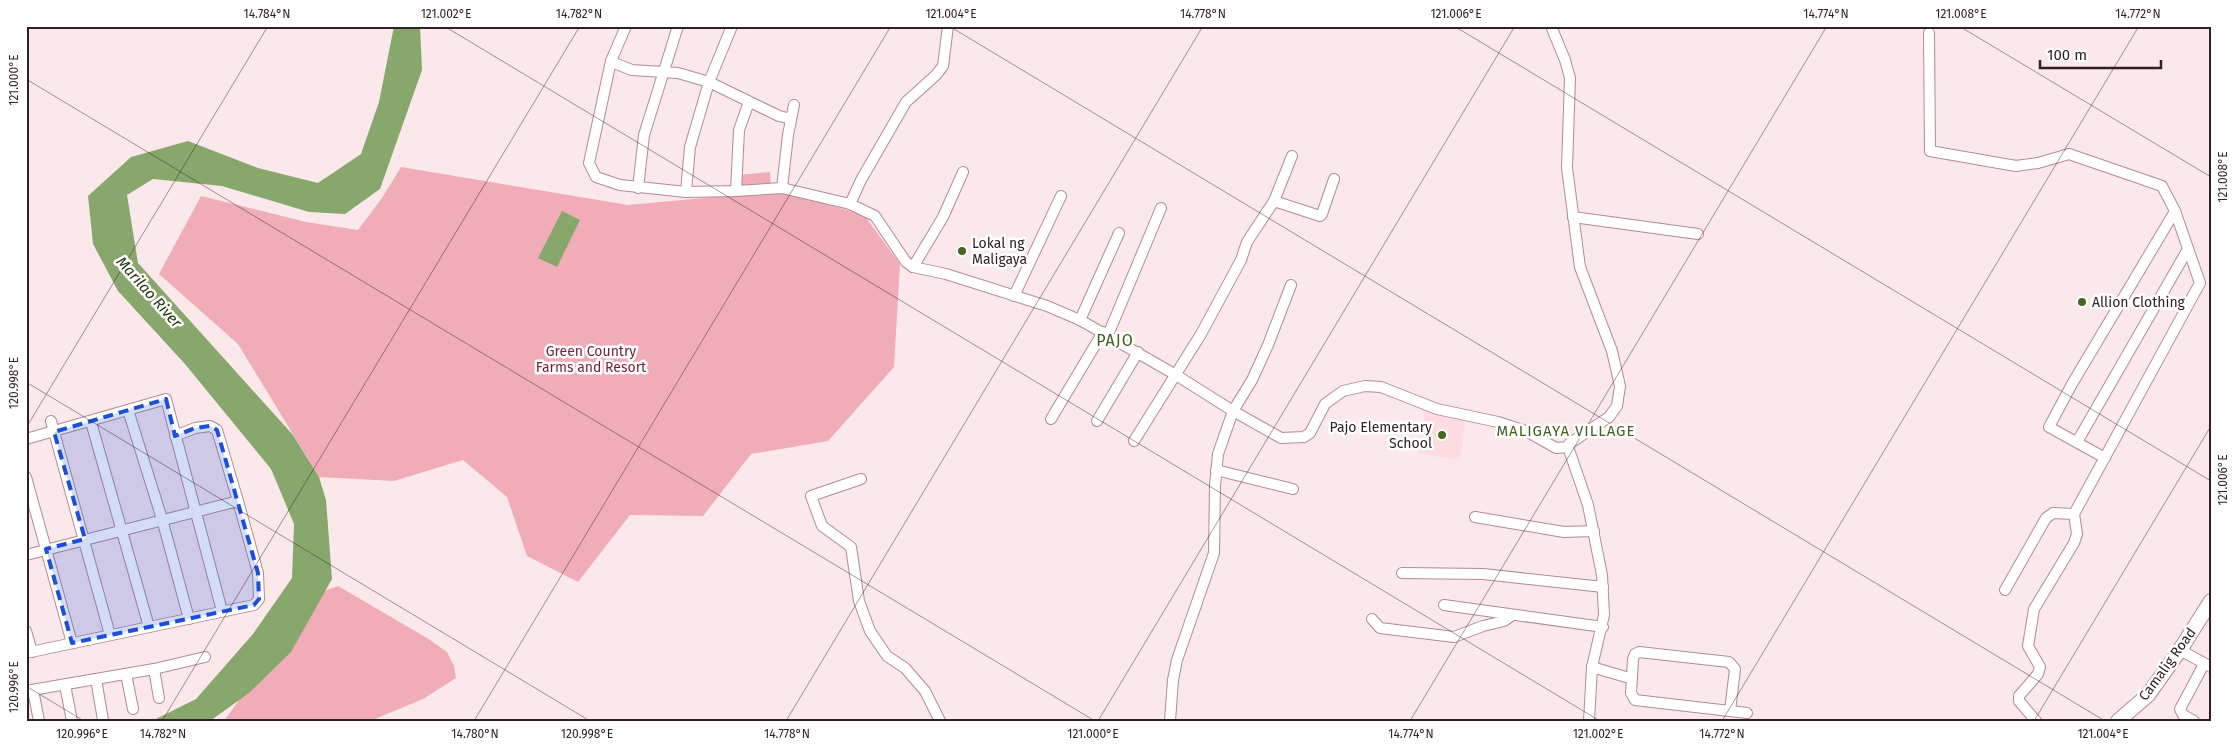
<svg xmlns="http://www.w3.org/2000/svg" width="2237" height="747" font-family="'Fira Sans',sans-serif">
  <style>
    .built { fill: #fcdce0 }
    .green { fill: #f0adb7 }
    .water { fill: #88a76d }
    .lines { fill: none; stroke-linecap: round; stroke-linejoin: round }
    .street-casing { stroke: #b38b91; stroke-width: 12 }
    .secondary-casing { stroke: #b38b91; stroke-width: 16 }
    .street { stroke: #fff; stroke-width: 10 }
    .secondary { stroke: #fff; stroke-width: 14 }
    .marked { fill: #1d4ed8; fill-opacity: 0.2; stroke: #1d4ed8; stroke-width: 4; stroke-dasharray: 10 6; stroke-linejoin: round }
    .ticks { fill: none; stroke: #302023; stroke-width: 1; stroke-opacity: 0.45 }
    .poi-dot { fill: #45681f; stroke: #fff; stroke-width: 2 }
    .labels { text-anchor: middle; stroke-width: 5; stroke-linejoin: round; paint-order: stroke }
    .poi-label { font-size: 14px; fill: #302023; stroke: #fff; text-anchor: start }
    .park-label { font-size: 14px; fill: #731e34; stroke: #fff }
    .street-label { font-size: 14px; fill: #302023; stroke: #fff }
    .water-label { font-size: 15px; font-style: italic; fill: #23380d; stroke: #fff }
    .neighbourhood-label { font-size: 15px; letter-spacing: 1px; fill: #41601f; stroke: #fff }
    .quarter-label { font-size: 16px; letter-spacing: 1px; fill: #41601f; stroke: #fff }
    .neatline { fill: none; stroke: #302023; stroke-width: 2 }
    .ticks-label { font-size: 12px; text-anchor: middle; fill: #302023 }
  </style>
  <rect width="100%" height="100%" fill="#fae8ea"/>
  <path class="built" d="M1425 407 1466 417 1460 460 1419 454Z"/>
  <g class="green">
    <path d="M401 167 628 205 781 191 864 215 900 264 894 367 828 441 751 454 703 516 630 515 578 582 527 556 507 497 463 460 394 481 319 477 238 344 159 274 201 196 306 222 358 230 382 198Z"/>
    <path d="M770 172 771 188 739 191 738 175Z"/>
    <path d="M338 586 427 638 447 652 454 666 456 678 423 699 370 721H224L316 594Z"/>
  </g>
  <g class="water">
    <path d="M394 26H420L422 70 380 189 345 214 309 212 222 186 153 179 127 195 138 263 293 435 319 477 326 500 332 579 291 652 249 693 210 721H152L196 699 253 634 292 578 294 524 271 469 185 364 118 291 93 244 88 196 131 157 188 141 258 168 318 183 361 154 379 102Z"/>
    <path d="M562 211 580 220 557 267 538 258Z"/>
  </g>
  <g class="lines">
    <g class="street-casing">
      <g id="street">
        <path d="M626 26 611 61 614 63 632 70 678 73 709 82 779 116 791 119"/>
        <path d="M1929 33 1930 151 2016 166 2038 163 2069 154 2162 186 2175 211 2200 283 2074 514 2077 534 2074 543 2034 609 2028 646 2040 667 2038 674 2019 696V701L2036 721"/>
        <path d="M611 61 589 163 596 177 620 185 686 192 736 191 782 188 850 204 875 216 906 262 913 267 946 274 1047 306 1080 320 1176 375 1233 411 1281 438 1304 437 1310 433 1325 404 1343 391 1365 386 1381 387 1437 409 1498 422 1526 431 1556 448 1568 447 1569 444 1609 417 1617 406 1620 386 1612 351 1580 267 1567 168 1570 78 1565 60 1551 26"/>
        <path d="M638 188 644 135 678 26"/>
        <path d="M782 188 788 135 794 105"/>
        <path d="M736 191 739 130 749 102"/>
        <path d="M686 192 690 147 709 82 732 26"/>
        <path d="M1274 201 1320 216 1322 214 1334 179"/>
        <path d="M850 204 861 180 906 102 936 75 943 66 948 26"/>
        <path d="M1573 217 1698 234"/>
        <path d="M913 267 943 217 963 172"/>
        <path d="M1014 296 1061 196"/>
        <path d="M1080 320 1119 233"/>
        <path d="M1108 335 1161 208"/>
        <path d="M128 410 162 519 189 619"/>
        <path d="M1051 419 1103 332"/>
        <path d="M51 421 110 635"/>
        <path d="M1097 421 1138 352"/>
        <path d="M91 422 149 627"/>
        <path d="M175 436 195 428 210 426 217 430 238 501"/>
        <path d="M26 439 166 399 222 611"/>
        <path d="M1134 441 1201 334 1241 260 1247 242 1274 201 1292 156"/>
        <path d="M2077 442 2188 249"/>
        <path d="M1568 447 1588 505 1602 575 1604 615 1592 667 1589 721"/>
        <path d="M2105 458 2049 427 2072 384 2175 211"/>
        <path d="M1216 470 1293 489"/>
        <path d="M26 477 72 643"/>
        <path d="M861 479 811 496 822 526 851 547 859 601 870 631 887 656 905 668 925 691 940 721"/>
        <path d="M1475 517 1564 532 1594 531"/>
        <path d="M26 555 238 501 258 573 259 599 254 605 26 653"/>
        <path d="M1402 573 1483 574 1603 587"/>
        <path d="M2005 590 2046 518 2053 513 2074 514"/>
        <path d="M1444 605 1603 627"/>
        <path d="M1372 619 1380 628 1454 637 1483 626 1504 621 1511 616"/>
        <path d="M26 631 32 652"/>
        <path d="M2180 650 2211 667"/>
        <path d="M1592 667 1626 677H1632L1631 693 1635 700 1747 713"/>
        <path d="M154 669 159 698"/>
        <path d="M126 674 133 709"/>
        <path d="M1632 677 1633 659 1635 654 1639 652 1729 662 1735 669 1730 711"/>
        <path d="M96 679 103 720"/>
        <path d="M65 685 72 721"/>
        <path d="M33 690 39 721"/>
        <path d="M26 691 154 669 205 657"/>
        <path d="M1170 721 1173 680 1177 660 1214 553 1215 486 1218 454 1233 411 1252 380 1268 345 1291 285"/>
        <path d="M2194 721 2183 715 2180 709 2204 664"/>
      </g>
    </g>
    <g class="secondary-casing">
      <path id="secondary" d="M2118 721 2148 695 2180 650 2211 601"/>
    </g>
    <use href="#street" class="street"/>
    <use href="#secondary" class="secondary"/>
  </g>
  <path class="marked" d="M166 399 175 436 195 428 210 426 217 430 258 573 259 599 254 605 72 643 46 549 85 539 54 432Z"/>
  <path class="ticks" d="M444 26 1600 721M949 26 2105 721M1454 26 2211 481M1959 26 2211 177M26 79 1095 721M26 382 590 721M26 428 268 26M26 686 84 721M162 721 580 26M474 721 891 26M786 721 1203 26M1098 721 1515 26M1410 721 1827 26M1722 721 2139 26M2034 721 2211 426"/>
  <g class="poi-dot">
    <circle cx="962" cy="251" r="5"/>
    <circle cx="2082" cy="302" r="5"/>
    <circle cx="1442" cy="435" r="5"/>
  </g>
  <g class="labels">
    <g class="poi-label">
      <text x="972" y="248">Lokal ng<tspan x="972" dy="16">Maligaya</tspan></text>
      <text x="2092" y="307">Allion Clothing</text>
      <text x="1432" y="432" text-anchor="end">Pajo Elementary<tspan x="1432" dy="16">School</tspan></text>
    </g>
    <g class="park-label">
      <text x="591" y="356">Green Country<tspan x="591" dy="16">Farms and Resort</tspan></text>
    </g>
    <g class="street-label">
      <text transform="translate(2167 664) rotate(-54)" y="5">Camalig Road</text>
    </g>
    <g class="water-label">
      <text transform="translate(149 292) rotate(48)" y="5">Marilao River</text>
    </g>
    <g class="neighbourhood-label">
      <text x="1566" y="436">MALIGAYA VILLAGE</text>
    </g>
    <g class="quarter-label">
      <text x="1115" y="346">PAJO</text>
    </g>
  </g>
  <rect width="2237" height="747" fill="none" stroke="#ffffff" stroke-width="55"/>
  <path d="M2040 60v8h121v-8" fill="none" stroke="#302023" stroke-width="2.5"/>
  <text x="2047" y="60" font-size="15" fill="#302023" stroke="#ffffff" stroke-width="4" paint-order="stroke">100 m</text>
  <rect x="28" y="28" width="2182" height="692" class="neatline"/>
  <g class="ticks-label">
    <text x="267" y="18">14.784°N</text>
    <text x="446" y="18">121.002°E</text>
    <text x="579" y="18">14.782°N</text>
    <text x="951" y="18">121.004°E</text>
    <text x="1203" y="18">14.778°N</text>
    <text x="1456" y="18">121.006°E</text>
    <text x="1826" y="18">14.774°N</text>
    <text x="1961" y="18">121.008°E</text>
    <text x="2138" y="18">14.772°N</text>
    <text transform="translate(14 80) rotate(-90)" y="4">121.000°E</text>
    <text transform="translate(2223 177) rotate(-90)" y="4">121.008°E</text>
    <text transform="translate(14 383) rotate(-90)" y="4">120.998°E</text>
    <text transform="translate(2223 480) rotate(-90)" y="4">121.006°E</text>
    <text transform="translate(14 687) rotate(-90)" y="4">120.996°E</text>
    <text x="82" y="738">120.996°E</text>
    <text x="163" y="738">14.782°N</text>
    <text x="475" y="738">14.780°N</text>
    <text x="587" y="738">120.998°E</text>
    <text x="787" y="738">14.778°N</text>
    <text x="1093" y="738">121.000°E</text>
    <text x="1411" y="738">14.774°N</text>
    <text x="1598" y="738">121.002°E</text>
    <text x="1722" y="738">14.772°N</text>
    <text x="2103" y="738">121.004°E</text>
  </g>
</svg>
